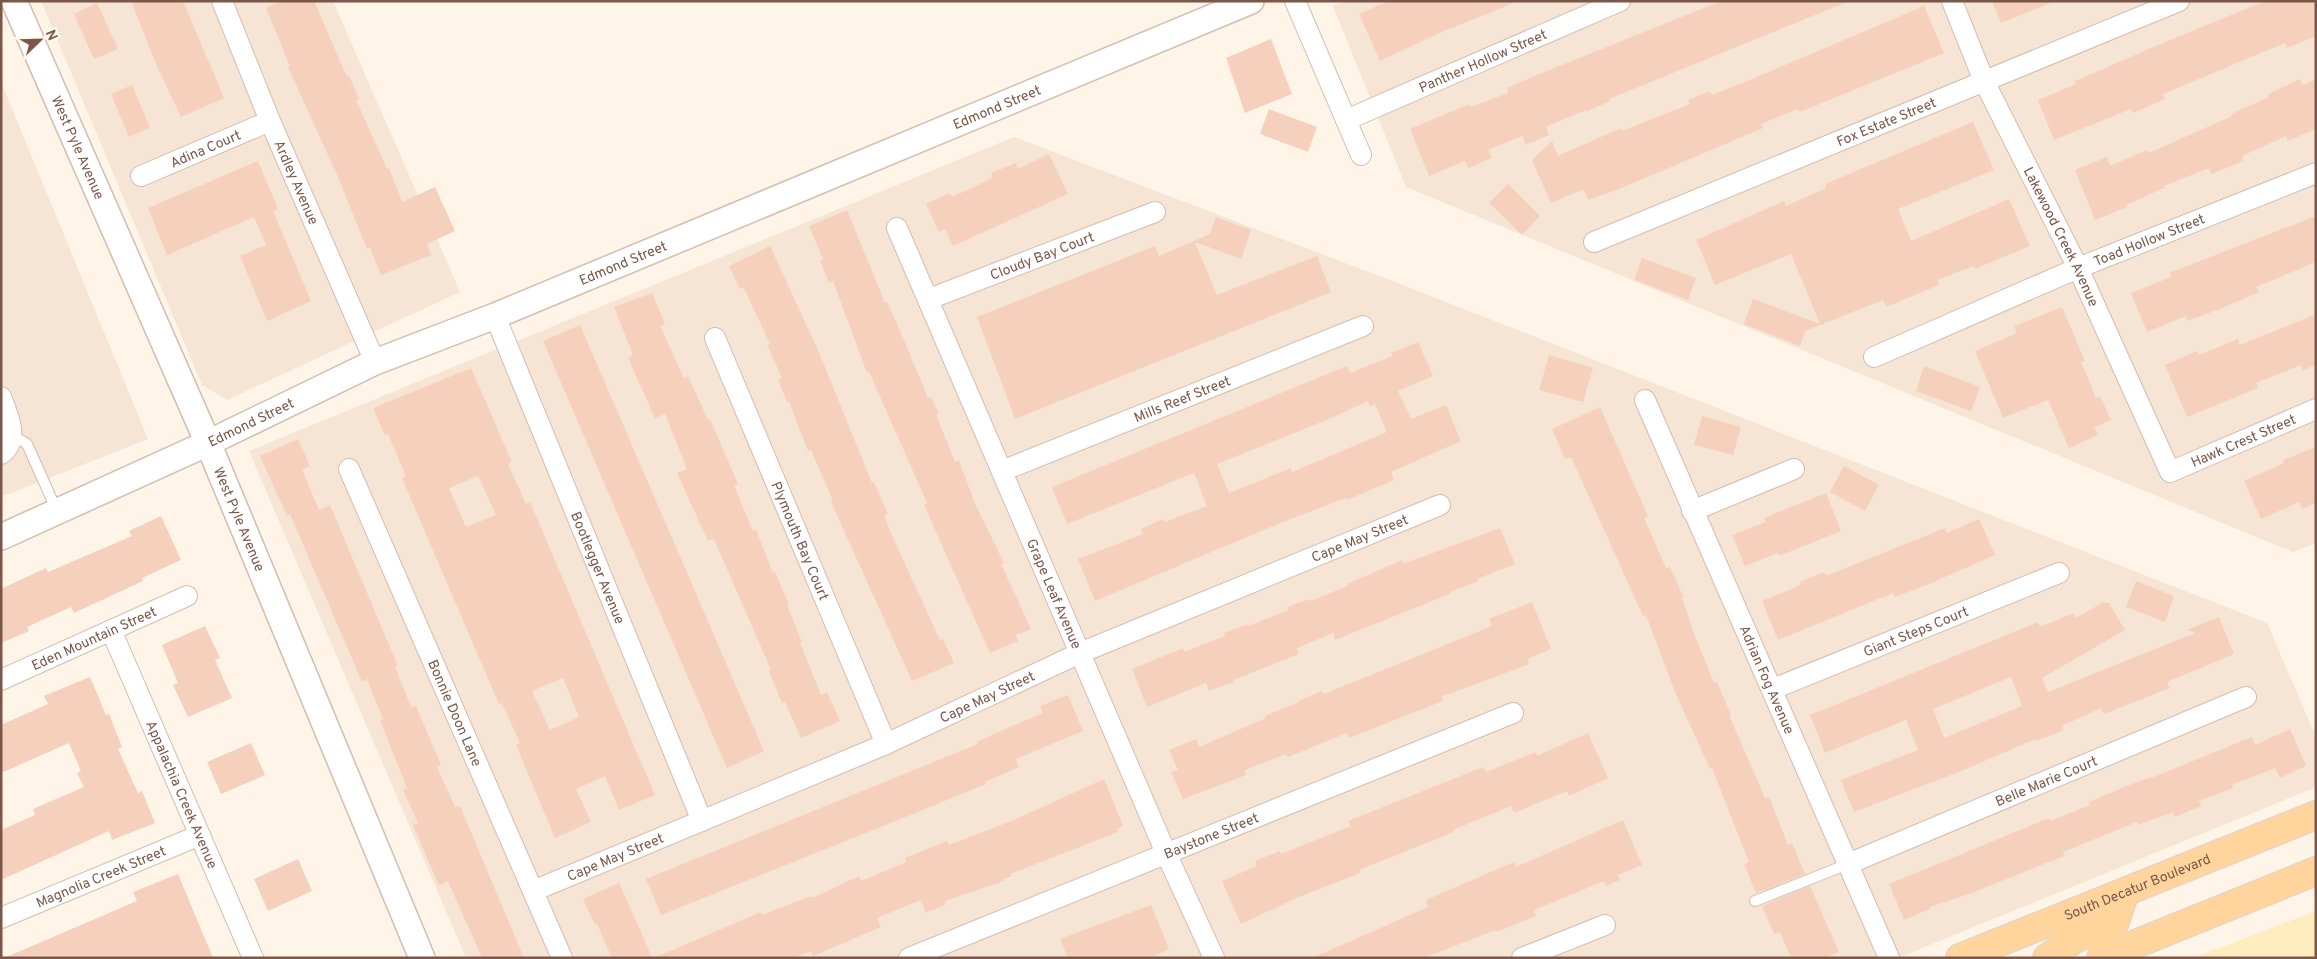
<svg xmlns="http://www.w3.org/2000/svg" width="2317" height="959" font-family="Overpass,sans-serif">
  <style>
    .residential { fill: #f6e5d5 }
    .sand { fill: #ffedc0 }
    .building { fill: #f5d0bd; fill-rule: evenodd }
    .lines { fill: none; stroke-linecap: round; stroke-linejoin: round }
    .service-casing { stroke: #d4bcae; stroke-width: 12 }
    .minor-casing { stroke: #d4bcae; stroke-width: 22 }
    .tertiary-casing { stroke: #d4bcae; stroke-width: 28 }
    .primary-casing { stroke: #dcd3d0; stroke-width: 30 }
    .service { stroke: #fff; stroke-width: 10 }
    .minor { stroke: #fff; stroke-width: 20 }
    .tertiary { stroke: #fff; stroke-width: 25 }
    .primary { stroke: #ffd49d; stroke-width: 28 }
    .labels { text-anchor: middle; stroke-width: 4.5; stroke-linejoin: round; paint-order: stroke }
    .street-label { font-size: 14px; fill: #7a5749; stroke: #fff8ef }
  </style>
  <rect width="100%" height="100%" fill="#fef4e7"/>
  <g class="residential">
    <path d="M41 1H333L460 292 227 400 202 385Z"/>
    <path d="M1344 1H2316V543L2293 552 1406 187 1333 6Z"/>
    <path d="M1 82 148 439 1 497Z"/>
    <path d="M1014 137 1395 282 2267 623 2316 737V787L1898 958H466L249 451Z"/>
  </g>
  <path class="sand" d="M2316 911V958H2193Z"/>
  <g class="building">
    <path d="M131 1H183L224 98 181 117 157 66Z"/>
    <path d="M281 1H314L347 77 349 76 359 99 356 100 387 169 389 168 402 202 435 187 455 231 427 244 431 255 381 275 370 248 367 249 338 177 288 67 290 66 266 8Z"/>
    <path d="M1388 1H1516V2L1437 34 1380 61 1359 14Z"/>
    <path d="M1721 1 1847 2 1609 99 1610 101 1586 112V110L1550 125 1546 127 1549 135 1526 145 1522 136 1488 150 1492 158 1468 168 1465 161 1429 176 1410 129 1469 104 1471 107 1508 93 1507 88 1537 75Z"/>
    <path d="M1992 1H2053V2L2001 23Z"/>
    <path d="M2265 1H2316V36L2287 48 2285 43 2163 94 2165 99 2133 113 2131 109 2054 140 2038 100 2076 84 2075 81 2151 48Z"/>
    <path d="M97 3 118 49 94 59 74 14Z"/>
    <path d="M1924 6 1944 53 1800 112 1798 109 1761 124 1763 128 1619 189 1588 200 1584 189 1551 203 1532 160 1552 141 1558 156 1621 128 1622 131 1690 104 1688 100 1710 91 1712 95 1752 79Z"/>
    <path d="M1271 39 1292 94 1245 113 1226 58Z"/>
    <path d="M2300 79 2302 85 2316 79V129L2288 141 2286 136 2242 156 2244 161 2211 174 2209 168 2164 186V188L2126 205 2127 207 2095 220 2075 170 2107 157 2110 166 2147 150 2149 153 2232 116 2231 114 2269 97 2268 94Z"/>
    <path d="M132 85 150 128 129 137 111 94Z"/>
    <path d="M1269 109 1317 127 1308 152 1260 134Z"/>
    <path d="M1973 122 1994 170 1898 209 1911 241 2009 199 2030 246 1975 269 1974 266 1937 280 1939 285 1886 307 1883 300 1805 331 1800 346 1744 324 1753 299 1820 324 1791 254 1715 285 1696 240 1784 201 1786 206 1826 188 1825 184Z"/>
    <path d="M1049 154 1068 194 953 246 945 229 939 232 926 204 950 193 952 197 993 178 991 173 1016 163 1018 169Z"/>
    <path d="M258 161 278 209 273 211 311 301 267 321 240 256 266 245 254 217 167 255 148 208Z"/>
    <path d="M1508 184 1540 216 1522 235 1489 203Z"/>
    <path d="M847 210 885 303 887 302 901 333 928 398 931 397 939 414 936 415 955 462 959 460 975 504 1004 563 1001 564 1031 629 1016 635 1018 641 990 653 924 505 927 503 901 444 869 372 867 373 833 281 829 283 820 260 823 259 809 226Z"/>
    <path d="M2316 216V262L2256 287 2259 292 2220 309 2187 321 2186 316 2147 332 2131 293 2171 277 2169 273Z"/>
    <path d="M1216 217 1251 230 1241 259 1195 242 1217 295 1317 256 1331 292 1015 419 977 317 1155 246 1159 256 1210 234Z"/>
    <path d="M770 246 818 350 872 483 874 482 888 514 884 516 900 553 940 640 943 639 954 663 912 681 831 502 833 501 811 450 808 451 789 402H787L778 380 782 378 767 345 770 344 744 288 740 289 729 266Z"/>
    <path d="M1642 258 1696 278 1688 300 1634 280Z"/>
    <path d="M652 293 665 324 660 326 684 378 688 376 708 420 710 419 738 484 734 486 753 531 756 530 773 573 775 572 789 604 787 605 802 642 800 643 821 695 827 692 840 721 801 738 785 702 782 703 769 671 771 670 714 539 708 541 677 473 687 469 665 414 655 418 628 358 633 355 614 307Z"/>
    <path d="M2062 307 2085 361 2081 362 2096 398 2100 396 2111 420 2094 428 2098 435 2069 448 2048 400 2003 418 1975 351 2017 333 2014 326Z"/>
    <path d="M2316 314V365L2303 370 2301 365 2256 383 2258 388 2187 417 2165 365 2197 351 2199 355 2238 339 2240 345Z"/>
    <path d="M580 325 764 751 727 768 543 341Z"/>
    <path d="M1418 342 1433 376 1398 391 1411 419 1446 405 1461 441 1391 472 1394 480 1347 500 1346 498 1283 522 1095 601 1078 559 1143 534 1141 529 1163 519 1165 522 1207 506 1194 473 1067 524 1052 487 1347 366 1350 373 1392 356 1391 353ZM1368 401 1370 406 1375 404 1387 432 1292 472 1291 468 1229 493 1217 464 1329 419Z"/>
    <path d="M1549 355 1593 368 1583 402 1539 390Z"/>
    <path d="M1924 366 1980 387 1971 411 1916 391Z"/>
    <path d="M471 368 512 462 508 464 526 504 530 502 655 795 619 810 605 776 576 789 591 822 555 838 516 745 520 743 502 703 499 704 416 511 402 478 406 476 388 434 385 435 373 408ZM478 476 496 515 466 527 449 488ZM563 678 579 717 550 730 532 691Z"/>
    <path d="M1600 407 1648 516 1644 518 1666 568 1670 567 1684 598H1682L1695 636 1714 683 1717 682 1731 715H1729L1765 798 1769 797 1788 845 1792 843 1805 874 1756 893 1744 864 1749 862 1712 768 1710 769 1675 692 1646 615 1643 616 1571 457 1565 459 1552 429Z"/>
    <path d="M1702 416 1741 427 1733 455 1694 445Z"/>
    <path d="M298 439 310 466 302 470 319 510 330 505 398 666 395 667 411 707 416 706 441 765 437 767 455 807 460 806 524 958H482L448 881 439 885 424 851 413 825 418 823 403 790 407 788 380 720 383 719 367 679 362 682 290 514 287 516 260 456Z"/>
    <path d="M2316 447V503L2302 509 2299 502 2261 519 2244 481 2284 463 2283 460Z"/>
    <path d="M1844 466 1879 485 1865 511 1830 492Z"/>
    <path d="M1826 493 1841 531 1779 556 1778 553 1745 566 1732 535 1766 522 1764 518Z"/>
    <path d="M161 516 181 560 142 578 143 581 74 613 71 607 27 627 29 631 1 643V589L46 568 48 572 132 536 129 531Z"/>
    <path d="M1979 519 1995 555 1929 584 1895 597 1893 593 1778 640 1762 601 1801 585 1800 582 1824 572 1826 576 1945 528 1947 533Z"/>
    <path d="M1500 528 1515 564 1477 579 1478 581 1450 592V594L1335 640 1333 633 1297 648 1299 654 1233 680 1234 682 1209 691 1206 683 1147 707 1132 669 1183 648 1184 652 1225 636 1224 633 1248 624 1249 626 1288 610 1287 607 1309 599 1310 601 1348 586 1347 584 1402 560 1403 564Z"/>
    <path d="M2136 581 2174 596 2165 622 2126 607Z"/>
    <path d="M1532 602 1551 649 1527 659 1529 664 1441 697 1443 701 1349 738 1347 733 1288 757 1286 754 1245 770 1246 775 1183 799 1171 772 1178 770 1169 750 1196 739 1199 747 1266 718 1265 716 1299 702 1298 701 1322 691 1324 694 1492 626 1489 619Z"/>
    <path d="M2102 603H2109L2125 630 2042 678 2048 692 2195 633 2187 630 2219 617 2234 654 2167 682 2170 688 2104 714 2101 708 2062 726 2064 730 2036 741 2035 739 1964 770 1854 812 1841 780 1918 750 1906 720 1825 753 1810 715 2038 622 2040 627 2074 613 2076 618ZM2011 677 2022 706 1944 738 1933 709Z"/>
    <path d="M205 626 220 658 215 660 232 698 188 717 173 685 178 683 162 645Z"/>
    <path d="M90 677 106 715 109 714 122 747 118 749 138 793 142 791 155 823 112 840 109 831 1 880V830L35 815 33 809 84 787 77 773 81 771 69 743 1 773V725L48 704 44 696Z"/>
    <path d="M1068 695 1083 731 1016 759 1019 767 985 782 986 784 913 814 661 915 646 879 978 744 977 742 1010 727 1043 713 1040 706Z"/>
    <path d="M2290 729 2306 766 2280 778 2275 768 2232 785 2233 788 2199 801 2201 806 2175 817 2173 812 2138 825 2137 822 2063 852 2064 856 1969 894 1930 907V909L1904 920 1889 884 2049 818 2050 821 2090 805 2089 802 2124 787 2151 777V778L2252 737 2255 745Z"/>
    <path d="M1588 733 1608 778 1569 796 1567 791 1514 813 1511 806 1453 830 1454 832 1359 870 1360 873 1299 897 1241 924 1222 881 1257 866 1255 861 1280 851 1281 854 1351 826 1348 821 1483 767 1486 772 1536 752 1537 756Z"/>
    <path d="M251 743 265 775 221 794 207 762Z"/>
    <path d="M1104 779 1123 826 1117 829 1118 832 1010 874 1011 876 1003 879 1004 881 945 901 946 904 926 913 921 900 877 918 881 927 813 956 811 951 794 958H654L761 912 762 915 811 896 812 898 859 876 861 881 906 862 905 858 947 841 949 845 1014 820Z"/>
    <path d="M1623 820 1642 865 1618 875 1620 880 1606 886 1604 881 1534 910 1536 916 1497 932 1496 930 1423 958H1312L1428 907 1426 900 1514 862 1516 867Z"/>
    <path d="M298 859 312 891 268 911 254 879Z"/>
    <path d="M178 874 213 958H4L137 901 133 892Z"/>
    <path d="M619 883 638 925 652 958H612L597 924 595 925 583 899Z"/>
    <path d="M1810 886 1839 952 1825 958H1791L1780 932 1774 934 1762 906Z"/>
    <path d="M1151 905 1169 949 1150 958H1068L1060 939Z"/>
  </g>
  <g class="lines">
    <g class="service-casing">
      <g id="service">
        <path d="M12 435 27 444 57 511"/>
        <path d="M1755 901 1848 864"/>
      </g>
    </g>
    <g class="minor-casing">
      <g id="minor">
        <path id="s1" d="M222 1 270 121 375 362"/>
        <path d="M1295 1 1361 155"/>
        <path id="s2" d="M1952 1 1984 81 2078 268 2170 472 2316 409"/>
        <path id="s3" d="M1346 120 1620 1"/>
        <path id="s4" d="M141 176 270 121"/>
        <path id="s5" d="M897 228 1166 853 1214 958"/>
        <path id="s6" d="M1594 242 2179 1"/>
        <path id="s7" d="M929 299 1155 212"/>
        <path id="s8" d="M495 316 702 821"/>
        <path id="s9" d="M715 338 886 744"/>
        <path id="s10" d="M1874 357 2078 268 2316 173"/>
        <path d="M1 397C8 414 20 441 1 454"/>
        <path id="s11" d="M1645 400 1889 958"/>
        <path id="s12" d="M349 469 562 958"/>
        <path id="s13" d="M1002 471 1363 326"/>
        <path d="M1692 511 1794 469"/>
        <path id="s14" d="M111 630 253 958"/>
        <path id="s15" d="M1 680 187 596"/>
        <path id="s16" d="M1773 689 2059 573"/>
        <path id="s17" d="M1848 864 2246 697"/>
        <path id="s18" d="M533 891 886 744 1080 653 1440 505"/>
        <path id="s19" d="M1 918 200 835"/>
        <path id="s20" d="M909 958 1513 713"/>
        <path d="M1522 958 1605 925"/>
      </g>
    </g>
    <g class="tertiary-casing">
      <g id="tertiary">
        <path id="s21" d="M14 1 208 443 422 958"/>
        <path id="s22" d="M1 537 208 443 375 362 495 316 1251 1"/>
      </g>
    </g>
    <g class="primary-casing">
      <g id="primary">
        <path id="s23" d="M1960 958 2316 815"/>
        <path d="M2047 958 2073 940 2115 922 2125 892"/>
        <path d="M2101 958 2316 871"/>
      </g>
    </g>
    <use href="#service" class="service"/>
    <use href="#minor" class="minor"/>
    <use href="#tertiary" class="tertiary"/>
    <use href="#primary" class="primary"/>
  </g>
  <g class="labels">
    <g class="street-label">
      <text dy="5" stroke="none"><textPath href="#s3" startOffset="149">Panther Hollow Street</textPath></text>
      <text dy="5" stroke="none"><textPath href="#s22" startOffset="1085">Edmond Street</textPath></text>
      <text dy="5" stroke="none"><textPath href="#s6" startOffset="316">Fox Estate Street</textPath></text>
      <text dy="5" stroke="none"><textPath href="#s21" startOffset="160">West Pyle Avenue</textPath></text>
      <text dy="5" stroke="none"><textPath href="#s4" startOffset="70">Adina Court</textPath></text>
      <text dy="5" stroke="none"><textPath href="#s1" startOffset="196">Ardley Avenue</textPath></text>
      <text dy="5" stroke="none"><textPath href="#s2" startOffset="260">Lakewood Creek Avenue</textPath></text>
      <text dy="5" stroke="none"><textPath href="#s10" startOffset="299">Toad Hollow Street</textPath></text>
      <text dy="5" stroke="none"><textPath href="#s7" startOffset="121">Cloudy Bay Court</textPath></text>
      <text dy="5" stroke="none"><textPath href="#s22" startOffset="680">Edmond Street</textPath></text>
      <text dy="5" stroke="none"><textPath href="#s13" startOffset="194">Mills Reef Street</textPath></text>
      <text dy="5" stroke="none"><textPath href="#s22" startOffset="275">Edmond Street</textPath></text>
      <text dy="5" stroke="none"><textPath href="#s2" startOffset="599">Hawk Crest Street</textPath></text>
      <text dy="5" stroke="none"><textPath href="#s21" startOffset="565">West Pyle Avenue</textPath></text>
      <text dy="5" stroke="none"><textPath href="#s18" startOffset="899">Cape May Street</textPath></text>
      <text dy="5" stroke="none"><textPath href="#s9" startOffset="220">Plymouth Bay Court</textPath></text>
      <text dy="5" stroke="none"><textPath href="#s8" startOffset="272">Bootlegger Avenue</textPath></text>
      <text dy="5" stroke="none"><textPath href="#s5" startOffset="398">Grape Leaf Avenue</textPath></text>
      <text dy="5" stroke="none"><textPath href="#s16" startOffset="154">Giant Steps Court</textPath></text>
      <text dy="5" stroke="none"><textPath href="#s15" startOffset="102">Eden Mountain Street</textPath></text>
      <text dy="5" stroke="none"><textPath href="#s11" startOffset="305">Adrian Fog Avenue</textPath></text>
      <text dy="5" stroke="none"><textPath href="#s18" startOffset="494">Cape May Street</textPath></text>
      <text dy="5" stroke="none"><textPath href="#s12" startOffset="266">Bonnie Doon Lane</textPath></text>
      <text dy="5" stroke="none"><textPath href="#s17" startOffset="215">Belle Marie Court</textPath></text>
      <text dy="5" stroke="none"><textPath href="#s14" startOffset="179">Appalachia Creek Avenue</textPath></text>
      <text dy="5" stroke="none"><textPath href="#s20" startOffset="326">Baystone Street</textPath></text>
      <text dy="5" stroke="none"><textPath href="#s18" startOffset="89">Cape May Street</textPath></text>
      <text dy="5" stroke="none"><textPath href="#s19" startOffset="108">Magnolia Creek Street</textPath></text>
      <text dy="5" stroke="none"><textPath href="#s23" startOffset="191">South Decatur Boulevard</textPath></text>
    </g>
  </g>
  <rect width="2317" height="959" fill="none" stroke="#7a5749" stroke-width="5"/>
  <g transform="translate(40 40) rotate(67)" stroke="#fff8ef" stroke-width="4" paint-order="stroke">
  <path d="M0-4L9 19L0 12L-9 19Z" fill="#7a5749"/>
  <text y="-8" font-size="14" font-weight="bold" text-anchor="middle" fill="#7a5749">N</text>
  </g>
</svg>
